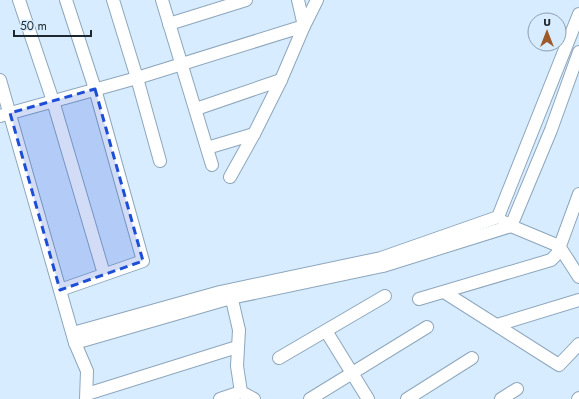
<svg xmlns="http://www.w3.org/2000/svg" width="579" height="399" font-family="Jost,sans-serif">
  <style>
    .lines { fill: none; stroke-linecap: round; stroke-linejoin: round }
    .minor-casing { stroke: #8da6bc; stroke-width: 14 }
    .minor { stroke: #fff; stroke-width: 12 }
    .marked { fill: #1d4ed8; fill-opacity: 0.2; stroke: #1d4ed8; stroke-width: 3; stroke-dasharray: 8 5; stroke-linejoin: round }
  </style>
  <rect width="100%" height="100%" fill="#d7ecff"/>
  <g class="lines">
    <g class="minor-casing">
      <g id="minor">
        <path d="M19 0 53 101 104 274"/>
        <path d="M113 0 137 78 160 161"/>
        <path d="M162 0 212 165"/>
        <path d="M169 24 246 0"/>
        <path d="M0 80 75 343 87 371 86 399"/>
        <path d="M196 109 281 80"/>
        <path d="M0 116 137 78 304 26 317 0"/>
        <path d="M207 148 254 134"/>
        <path d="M230 177 254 134 281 80 304 26 298 0"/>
        <path d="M504 222 511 226 559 246 579 277"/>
        <path d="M60 290 143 261 95 89 66 0"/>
        <path d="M230 291 239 330 237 366 241 392 254 399"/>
        <path d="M444 292 559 365 579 344"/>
        <path d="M419 299 551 260 557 254 579 194"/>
        <path d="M497 325 579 300"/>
        <path d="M326 331 368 399"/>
        <path d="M73 333 220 292 381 258 498 217 579 14"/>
        <path d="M75 343 231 298 383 266 511 226 551 130 579 52"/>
        <path d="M279 358 385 296"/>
        <path d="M87 394 237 347"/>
        <path d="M220 399 241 392"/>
        <path d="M310 399 427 327"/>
        <path d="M407 399 472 358"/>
        <path d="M501 399 517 389"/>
        <path d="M578 399 579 398"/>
      </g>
    </g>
    <use href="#minor" class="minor"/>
  </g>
  <path class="marked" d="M95 89 143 261 60 290 10 113Z"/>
  <g transform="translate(547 32)"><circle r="19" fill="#d7ecff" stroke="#8d9dac"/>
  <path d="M0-3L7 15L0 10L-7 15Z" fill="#9e592b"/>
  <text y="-6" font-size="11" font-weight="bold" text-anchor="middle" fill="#1d272f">U</text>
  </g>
  <path d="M14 30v6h77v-6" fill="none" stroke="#1d272f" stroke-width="2"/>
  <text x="20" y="30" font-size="12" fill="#1d272f" stroke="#d7ecff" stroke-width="3" paint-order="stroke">50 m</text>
</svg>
